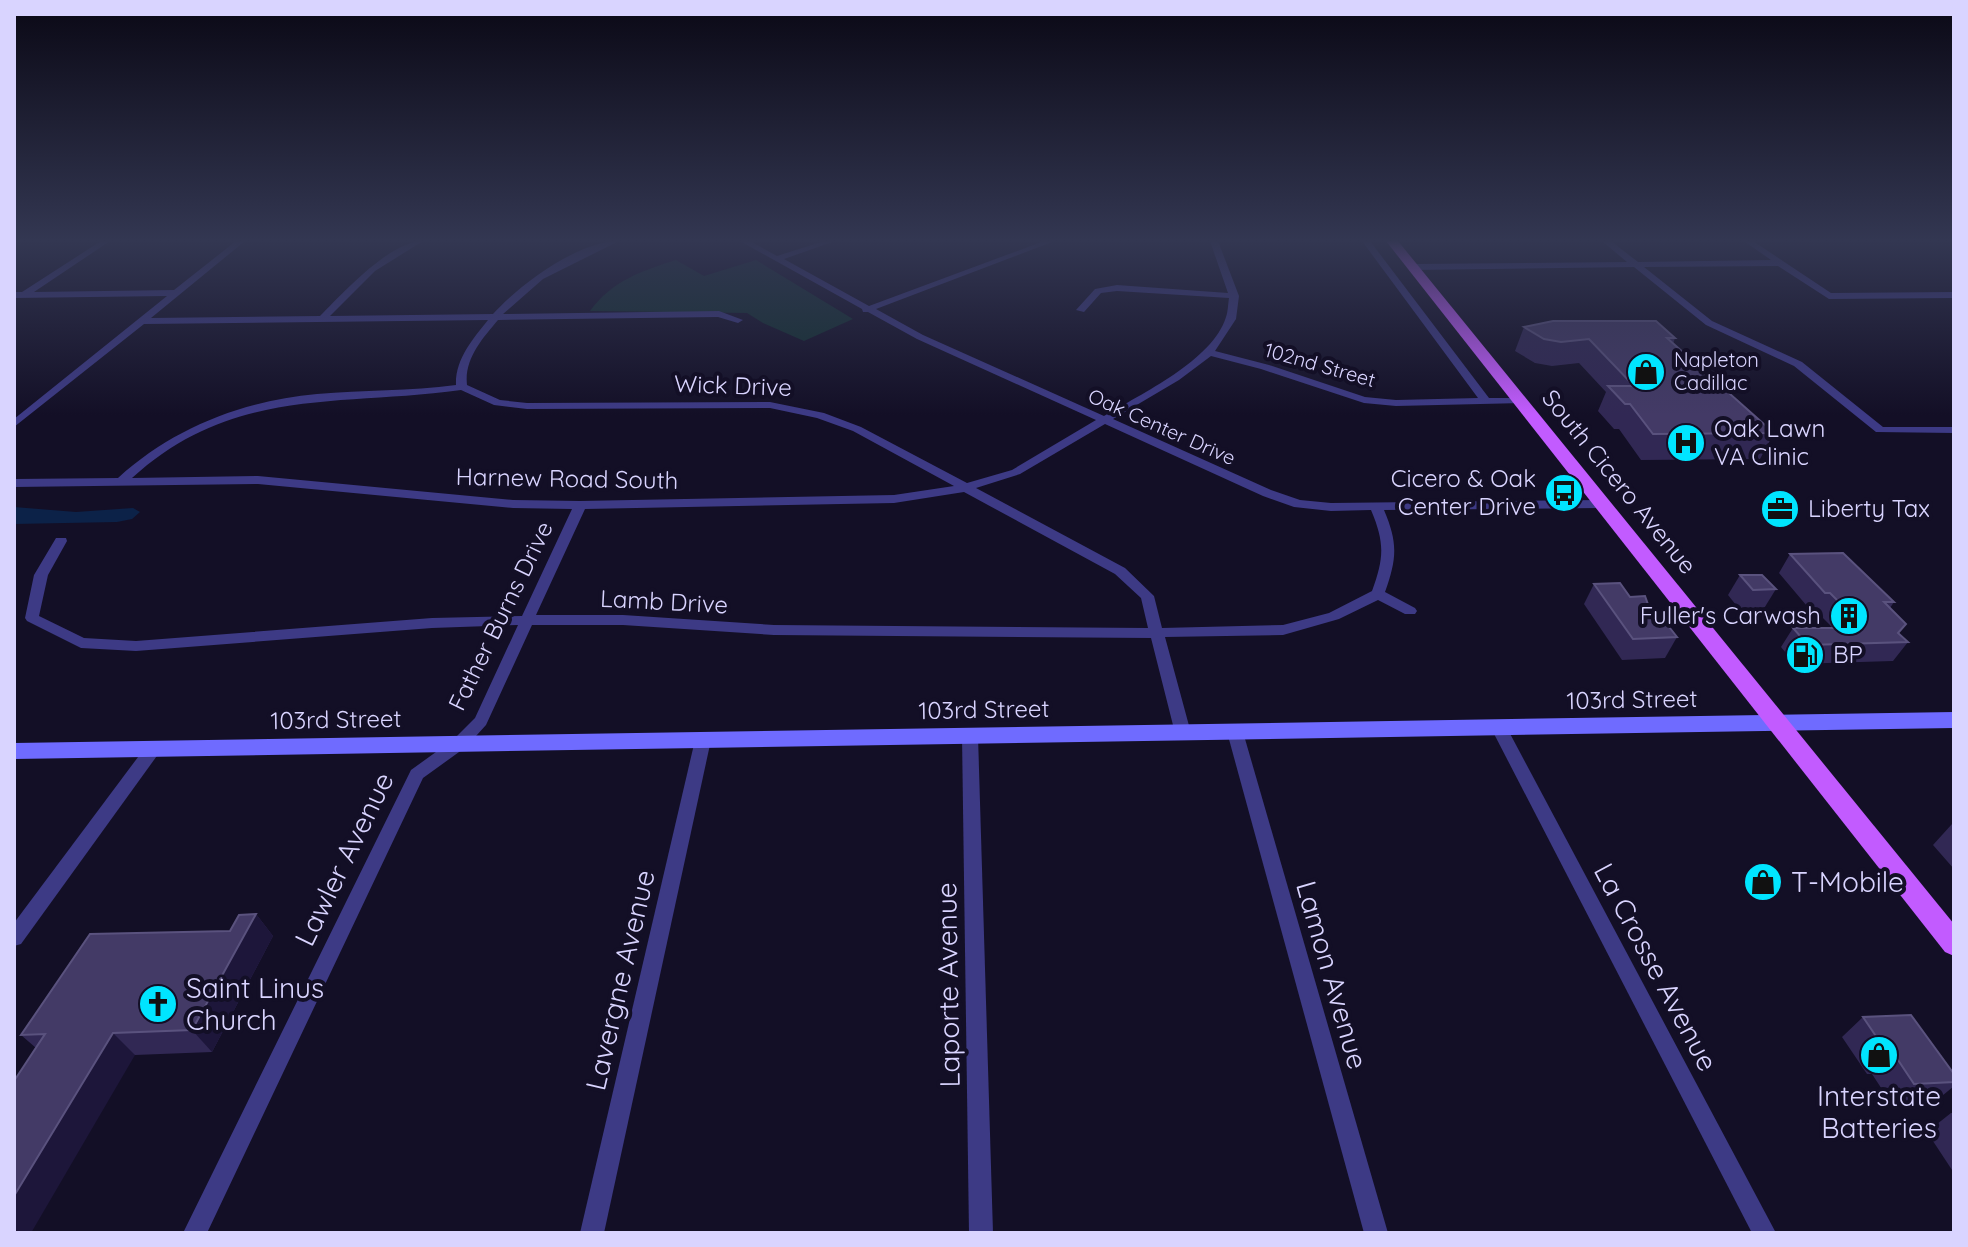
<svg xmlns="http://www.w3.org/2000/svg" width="1968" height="1247" font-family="Quicksand,sans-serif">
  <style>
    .green { fill: #12302f }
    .water { fill: #0c2248 }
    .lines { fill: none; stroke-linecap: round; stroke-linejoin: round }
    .street { fill: #3d3a85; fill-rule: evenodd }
    .secondary { fill: #6f6bff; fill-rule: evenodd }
    .primary { fill: #c25bff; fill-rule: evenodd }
    .wall { fill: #312854 }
    .shaded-wall { fill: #1d163a }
    .building { fill: #433a66; stroke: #5a527e; stroke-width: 2 }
    .labels { text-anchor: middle; stroke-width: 8; stroke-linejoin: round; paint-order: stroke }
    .far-poi-label { font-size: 20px; fill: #d9d4ff; stroke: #130f26; text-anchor: start }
    .far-street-label { font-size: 20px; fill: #d9d4ff; stroke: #130f26 }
    .street-label { font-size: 24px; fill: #d9d4ff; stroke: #130f26 }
    .poi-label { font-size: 24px; fill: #d9d4ff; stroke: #130f26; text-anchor: start }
    .near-street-label { font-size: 28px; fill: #d9d4ff; stroke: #130f26 }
    .near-poi-label { font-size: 28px; fill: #d9d4ff; stroke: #130f26; text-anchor: start }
  </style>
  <rect width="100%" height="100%" fill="#130f26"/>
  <path class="green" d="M676 260 704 276 756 260 853 319 804 341 763 323 747 313 590 311C612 281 641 271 676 260Z"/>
  <path class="water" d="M14 507 76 512 133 508 140 512 132 519 117 522 14 524Z"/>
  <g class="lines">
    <g class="street">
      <path d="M101 241H110L34 292 174 290 236 241H245L151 318 320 316C343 293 390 241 423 241L375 271 330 316 493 314C519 285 578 241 619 241L543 279 503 314 719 311 743 320 738 323 718 317 498 320C482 339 464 359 467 385L500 400 527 403 770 402 824 413 861 427 967 483 1012 470 1096 420 917 339 868 312H863L862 309 740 241H750L777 256 824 241H835L784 259 869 306 1044 241H1055L876 309 923 335 1104 416C1141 394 1213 360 1226 317 1228 312 1228 304 1229 298L1117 291 1101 293 1084 312 1076 310 1095 289 1117 285 1228 293 1210 241H1218L1239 296 1236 319 1215 351 1269 365 1365 397 1396 400 1478 398 1362 241H1370L1489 398H1519L1524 401 1523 403 1396 406 1364 403 1261 369 1211 356 1179 380 1113 419 1271 490 1300 500 1331 503 1601 500 1607 504 1601 508 1384 510C1398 543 1397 558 1385 592L1415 608 1417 611 1415 614H1405L1378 600 1339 619 1283 635 1165 637 1191 733 1189 737H1177L1175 733 1151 638 774 635 623 625H532L486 725 466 747 423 778 207 1233H183L411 770 454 739 475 718 518 625 432 628 136 651 81 648 27 621 25 618 34 575 56 538H66L67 541 48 575 39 616 84 638 136 641 432 618 522 616 572 509 513 508 258 484 14 487V479L118 478C173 428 242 401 317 394 363 390 410 391 456 385 455 359 473 339 488 320L144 324 14 427V419L167 296 14 298V292H22ZM461 390 494 405 527 409 770 408 817 418 853 431 954 486 894 495 580 501 513 500 258 476 132 478C233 386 338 407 461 390ZM1105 424 1263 496 1294 507 1331 511 1371 510C1385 543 1384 558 1372 591L1329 613 1283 625 1162 628 1154 596 1125 568 976 488 1020 474ZM964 492 1115 574 1141 598 1148 628 774 625 623 615H536L585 509 894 503Z"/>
      <path d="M1602 241H1611L1638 262 1771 260 1744 241H1753L1831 293 1954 292V298L1829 299 1778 266 1644 267 1712 321 1802 362 1883 427H1954V433L1876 432 1794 366 1706 325 1634 267 1413 270 1409 267 1413 264 1627 262Z"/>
      <path d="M1499 722 1504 724 1507 728 1776 1233H1752L1491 728 1494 724Z"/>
      <path d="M1235 726 1241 728 1243 732 1388 1233H1364L1227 732 1229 728Z"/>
      <path d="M970 730 976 732 978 736 993 1233H969L962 736 964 732Z"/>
      <path d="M703 734 709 736 711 740 604 1233H580L695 740 697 736Z"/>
      <path d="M153 743 159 745 161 749 159 753 21 944 14 946V923L147 745Z"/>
    </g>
    <path class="secondary" d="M1954 712V728L14 759V743Z"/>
    <path class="primary" d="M1386 241H1398L1954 924V956L1945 952Z"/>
  </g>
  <g class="wall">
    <path d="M1524 327 1675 338 1673 344 1774 433 1760 459 1641 460 1619 429H1614L1598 411 1606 392 1579 363 1552 366 1535 363 1515 351Z"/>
    <path d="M1790 554 1894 602 1890 608 1899 634 1908 642 1893 661 1795 664 1781 647 1793 628 1832 627 1817 612H1812L1779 573Z"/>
    <path d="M1740 575 1776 589 1763 610H1740L1728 595Z"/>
    <path d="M1594 584 1630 597 1650 610 1677 637 1665 658 1622 660 1584 604Z"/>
    <path d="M1952 824H1954V869L1933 845Z"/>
    <path d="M256 914 273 936 212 1052 135 1055 36 1048 21 1035 230 931Z"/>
    <path d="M1863 1017 1954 1074V1086L1936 1101 1891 1103 1872 1074H1867L1842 1037Z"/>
    <path d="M1951 1113H1954V1173L1927 1132Z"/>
  </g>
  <g class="shaded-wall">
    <path d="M256 914 273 936 212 1052 192 1030Z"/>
    <path d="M113 1033 135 1055 31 1233H14V1196Z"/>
  </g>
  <g class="building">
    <path d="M1553 321H1656L1675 338H1667L1774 433 1653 434 1630 404H1625L1608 386H1634L1589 339 1561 342 1544 339 1524 327Z"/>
    <path d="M1843 553 1894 602H1884L1906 624 1898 633 1908 642 1808 645 1793 628H1838L1834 624 1860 623 1830 593H1825L1790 554Z"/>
    <path d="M1740 575H1762L1776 589 1753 590Z"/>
    <path d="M1620 583 1630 597 1645 596 1650 610 1655 609 1677 637 1633 639 1594 584Z"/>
    <path d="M256 914 192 1030 113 1033 14 1196V1081L45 1034 21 1035 90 934 230 931 239 915Z"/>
    <path d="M1911 1015 1954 1074V1082L1914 1084 1894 1054H1888L1863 1017Z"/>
  </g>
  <linearGradient id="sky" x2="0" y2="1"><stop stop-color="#0a0815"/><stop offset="0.58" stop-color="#333752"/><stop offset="1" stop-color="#333752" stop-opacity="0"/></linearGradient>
  <rect width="1968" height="415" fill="url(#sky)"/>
  <defs>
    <g id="shop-disc" transform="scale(2)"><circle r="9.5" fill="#00e5ff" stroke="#130f26"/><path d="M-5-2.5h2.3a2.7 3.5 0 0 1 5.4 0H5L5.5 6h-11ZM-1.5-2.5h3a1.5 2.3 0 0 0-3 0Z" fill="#111"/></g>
    <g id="hospital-disc" transform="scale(2)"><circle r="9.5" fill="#00e5ff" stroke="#130f26"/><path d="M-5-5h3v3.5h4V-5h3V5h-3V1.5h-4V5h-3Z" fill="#111"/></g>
    <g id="bus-disc" transform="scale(2)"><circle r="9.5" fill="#00e5ff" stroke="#130f26"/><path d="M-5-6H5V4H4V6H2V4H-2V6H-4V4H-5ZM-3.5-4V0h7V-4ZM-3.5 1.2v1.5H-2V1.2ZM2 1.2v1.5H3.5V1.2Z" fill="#111"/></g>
    <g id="office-disc" transform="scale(2)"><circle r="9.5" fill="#00e5ff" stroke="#130f26"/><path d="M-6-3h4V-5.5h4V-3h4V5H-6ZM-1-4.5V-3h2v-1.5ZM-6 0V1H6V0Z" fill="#111"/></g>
    <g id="building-disc" transform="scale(2)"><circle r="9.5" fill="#00e5ff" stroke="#130f26"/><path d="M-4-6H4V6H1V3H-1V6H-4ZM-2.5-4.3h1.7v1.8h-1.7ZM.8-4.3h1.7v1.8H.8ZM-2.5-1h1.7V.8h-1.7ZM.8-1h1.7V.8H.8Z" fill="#111"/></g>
    <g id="fuel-disc" transform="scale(2)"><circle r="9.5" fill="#00e5ff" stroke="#130f26"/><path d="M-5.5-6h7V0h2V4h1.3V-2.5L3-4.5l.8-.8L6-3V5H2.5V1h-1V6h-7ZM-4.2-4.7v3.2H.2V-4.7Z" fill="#111"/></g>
    <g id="church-disc" transform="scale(2)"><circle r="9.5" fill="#00e5ff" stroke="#130f26"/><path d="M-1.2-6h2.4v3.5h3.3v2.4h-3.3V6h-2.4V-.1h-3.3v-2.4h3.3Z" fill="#111"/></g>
  </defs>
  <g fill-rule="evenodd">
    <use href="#shop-disc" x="1646" y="372"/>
    <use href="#hospital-disc" x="1686" y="443"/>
    <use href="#bus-disc" x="1564" y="493"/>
    <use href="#office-disc" x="1780" y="509"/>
    <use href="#building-disc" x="1849" y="616"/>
    <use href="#fuel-disc" x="1805" y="655"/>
    <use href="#shop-disc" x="1763" y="882"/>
    <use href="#church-disc" x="158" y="1004"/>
    <use href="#shop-disc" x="1879" y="1055"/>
  </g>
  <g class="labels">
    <g class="far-poi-label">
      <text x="1674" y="367">Napleton<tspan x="1674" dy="23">Cadillac</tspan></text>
    </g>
    <g class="far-street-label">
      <text transform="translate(1320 365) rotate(16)" y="7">102nd Street</text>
      <text transform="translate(1162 427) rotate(24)" y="7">Oak Center Drive</text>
    </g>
    <g class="street-label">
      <text transform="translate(733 386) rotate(2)" y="8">Wick Drive</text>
      <text transform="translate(567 479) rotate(1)" y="8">Harnew Road South</text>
      <text transform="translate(1619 482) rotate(51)" y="8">South Cicero Avenue</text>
      <text transform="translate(664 602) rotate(3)" y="8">Lamb Drive</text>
      <text transform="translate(501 616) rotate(-64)" y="8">Father Burns Drive</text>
      <text transform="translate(1632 700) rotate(-1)" y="8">103rd Street</text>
      <text transform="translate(984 710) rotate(-1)" y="8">103rd Street</text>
      <text transform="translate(336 720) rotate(-1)" y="8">103rd Street</text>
    </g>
    <g class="poi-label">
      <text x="1714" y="437">Oak Lawn<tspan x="1714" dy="28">VA Clinic</tspan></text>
      <text x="1536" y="487" text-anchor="end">Cicero &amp; Oak<tspan x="1536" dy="28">Center Drive</tspan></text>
      <text x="1808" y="517">Liberty Tax</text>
      <text x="1821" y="624" text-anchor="end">Fuller's Carwash</text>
      <text x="1833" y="663">BP</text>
    </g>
    <g class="near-street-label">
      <text transform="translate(344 859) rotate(-64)" y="10">Lawler Avenue</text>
      <text transform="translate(1656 967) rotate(62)" y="10">La Crosse Avenue</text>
      <text transform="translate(1332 975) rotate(74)" y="10">Lamon Avenue</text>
      <text transform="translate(620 980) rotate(-77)" y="10">Lavergne Avenue</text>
      <text transform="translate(948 985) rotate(-91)" y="10">Laporte Avenue</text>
    </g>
    <g class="near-poi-label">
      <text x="1791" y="892">T-Mobile</text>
      <text x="186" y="998">Saint Linus<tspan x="186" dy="32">Church</tspan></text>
      <text x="1879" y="1106" text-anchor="middle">Interstate<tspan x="1879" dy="32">Batteries</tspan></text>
    </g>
  </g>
  <rect width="1968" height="1247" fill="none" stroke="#d9d4ff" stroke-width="32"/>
</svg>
